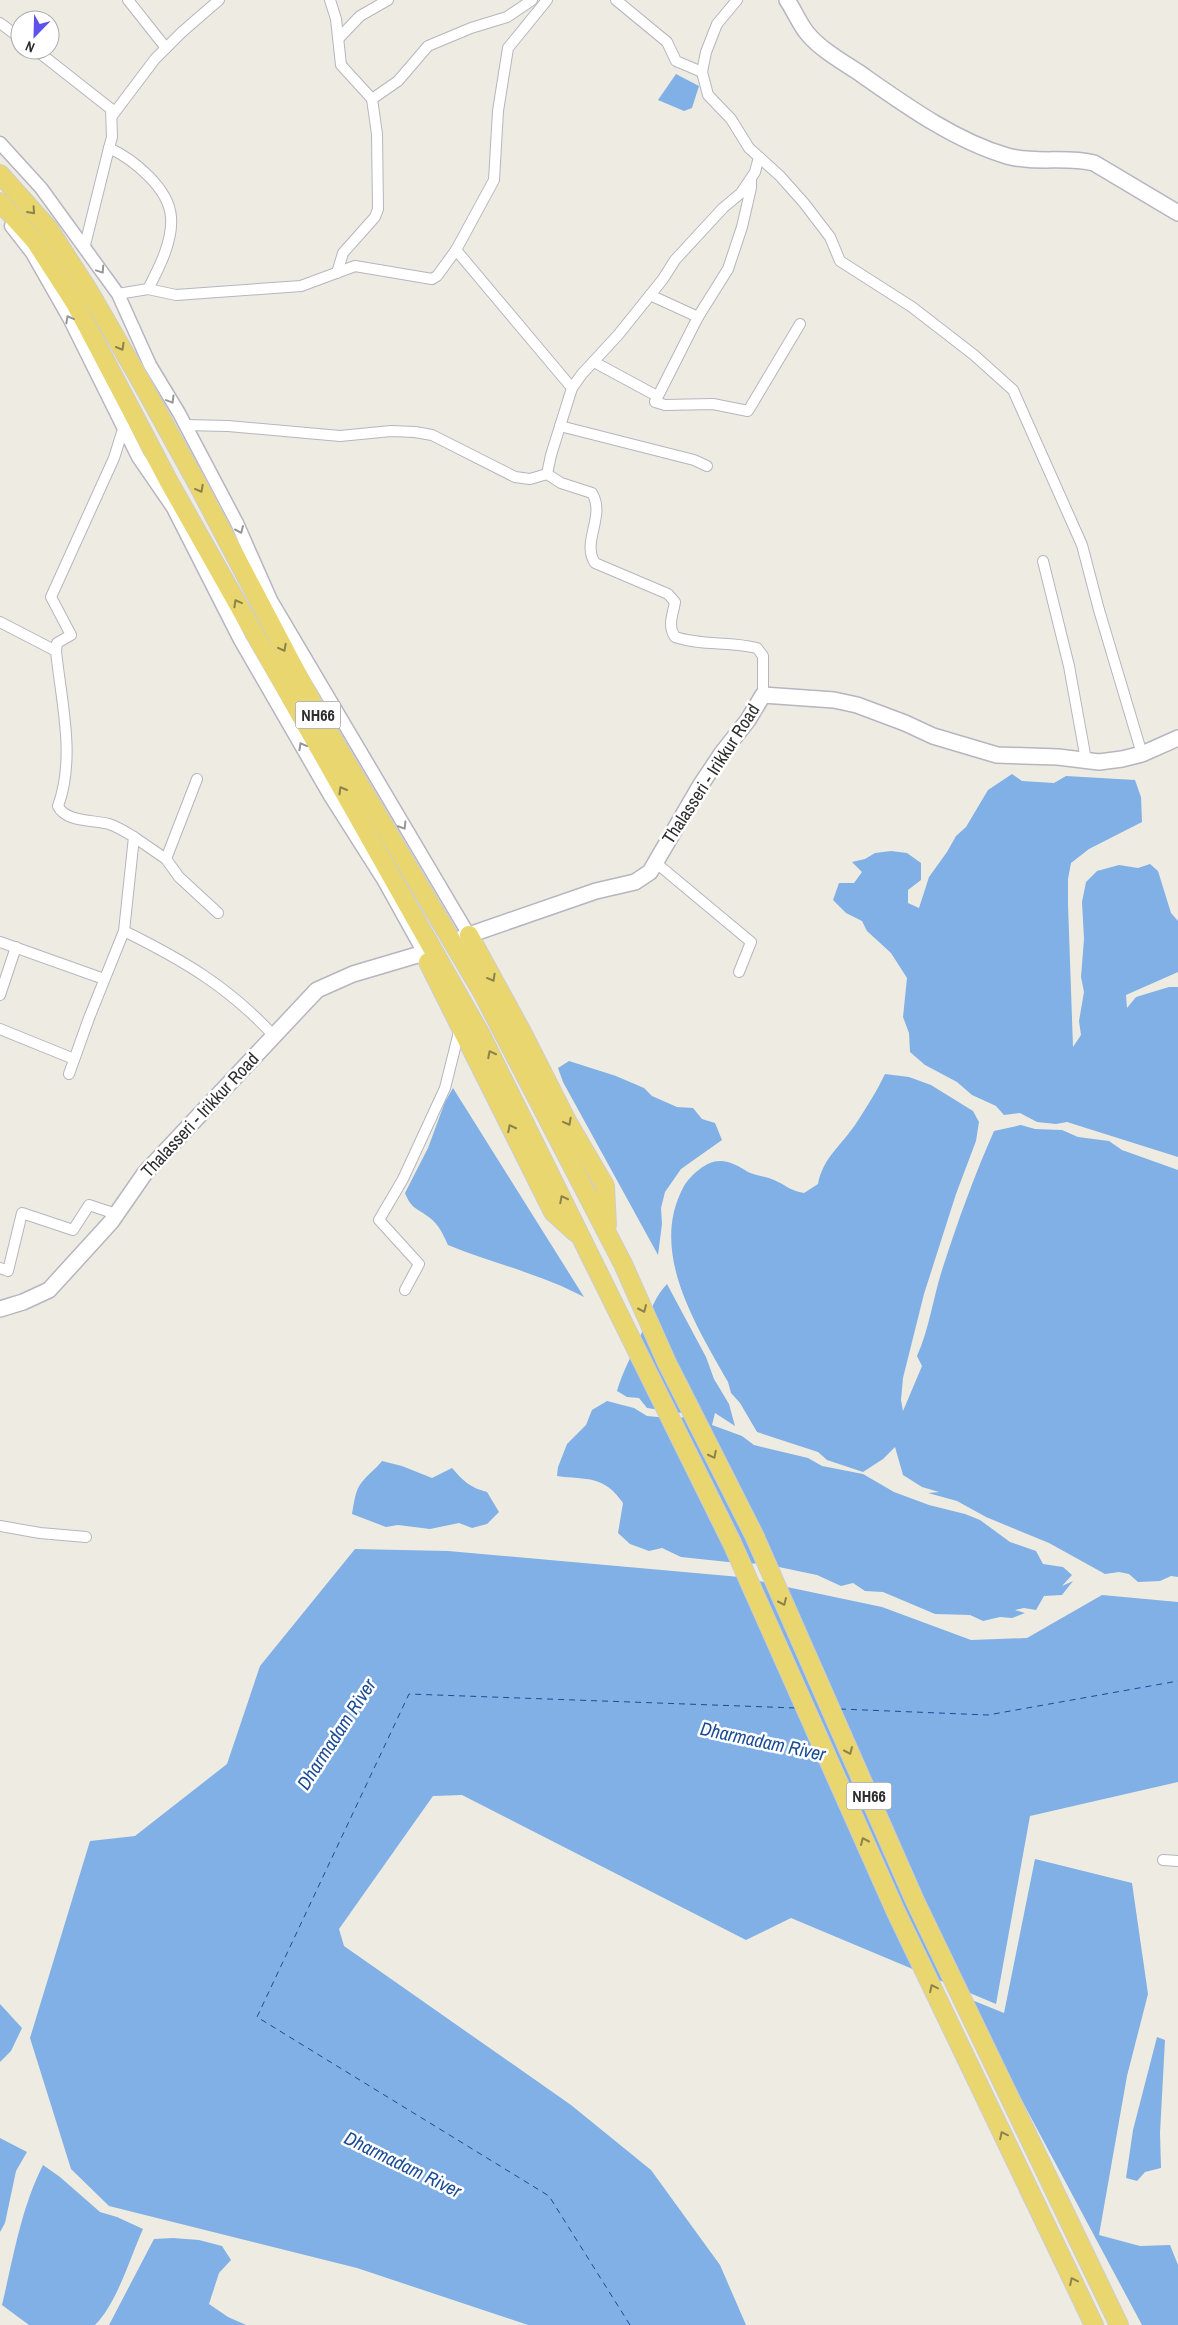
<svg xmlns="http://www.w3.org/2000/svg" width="1178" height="2325" font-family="'Archivo Narrow',sans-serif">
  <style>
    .water { fill: #80b0e5 }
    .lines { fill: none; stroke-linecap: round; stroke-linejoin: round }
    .ferry { stroke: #1b4c95; stroke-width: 1; stroke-dasharray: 6 5; stroke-linecap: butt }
    .minor-casing { stroke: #b6b5c0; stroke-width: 12 }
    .tertiary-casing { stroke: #b6b5c0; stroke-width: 15 }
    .secondary-casing { stroke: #b6b5c0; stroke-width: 18 }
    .trunk-casing { stroke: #cdcdcd; stroke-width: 20 }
    .minor { stroke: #fff; stroke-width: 10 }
    .tertiary { stroke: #fff; stroke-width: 12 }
    .secondary { stroke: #fff; stroke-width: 15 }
    .trunk { stroke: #e9d66e; stroke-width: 18 }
    .oneway { stroke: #8c824e }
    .oneway2 { stroke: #969696 }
    .labels { text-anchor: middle; stroke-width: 5; stroke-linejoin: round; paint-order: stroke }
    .shield { fill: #fff; stroke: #6d6d6d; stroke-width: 1 }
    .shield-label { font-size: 16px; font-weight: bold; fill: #2e2e2e }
    .street-label { font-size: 18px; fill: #2e2e2e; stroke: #fff }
    .water-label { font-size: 19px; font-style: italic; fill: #1b4c95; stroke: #fff }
  </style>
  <rect width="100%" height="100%" fill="#eeece2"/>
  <g class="water">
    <path d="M676 74 699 86 692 108 684 111 658 100Z"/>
    <path d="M1012 774 1022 781 1054 783 1066 776 1135 780 1141 797 1142 822 1089 849 1071 863 1068 879V904L1073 1047 1081 1035 1079 1021 1084 992 1081 977 1084 939 1082 902 1086 882 1097 871 1119 865 1138 868 1150 864 1158 871 1171 913 1178 921V972L1126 995 1127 1008 1136 997 1169 987H1178V1157L1067 1122 1056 1124 1037 1122 1020 1113 1004 1115 996 1106 972 1095 957 1082 925 1065 910 1052 909 1033 903 1017 907 978 891 953 867 931 862 921 846 913 833 900 839 883H854L862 872 852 862 865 859 875 853 891 851 907 853 921 863V880L908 890V903L919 908 929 877 947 852 956 836 966 827 988 790Z"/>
    <path d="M569 1061 616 1076 644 1088 652 1096 677 1107 693 1108 702 1119 715 1123 722 1140 681 1169 665 1192 661 1208 662 1224 658 1255 563 1082 558 1068Z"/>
    <path d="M885 1074 909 1077 931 1085 973 1111 979 1122 976 1141 956 1194 924 1294 903 1378 901 1400 903 1411 922 1366 917 1356C930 1327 933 1297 943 1267 958 1221 974 1176 994 1131L1021 1125 1035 1129 1062 1130 1078 1137 1109 1141 1122 1150 1178 1170V1577L1171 1576 1160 1581 1138 1582 1129 1574 1119 1572 1105 1574 1049 1543 986 1517 957 1501 928 1493 939 1492 922 1487 903 1475 895 1447 883 1459 863 1472 827 1460 818 1452 757 1432 740 1403 731 1393 728 1382C696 1325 648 1251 684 1186 691 1175 706 1161 720 1161 731 1161 740 1167 748 1172 756 1176 765 1176 774 1180 786 1185 790 1191 804 1193L818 1184C823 1157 843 1144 857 1122 867 1106 877 1091 885 1074Z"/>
    <path d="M453 1088 584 1297C541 1274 492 1263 448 1245 443 1234 439 1225 430 1218 416 1207 412 1210 405 1193L428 1148 445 1102Z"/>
    <path d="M667 1284 706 1357 714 1379 729 1404 735 1426 715 1413 712 1425 742 1436 754 1445 808 1458 822 1466 863 1474 894 1492 929 1505 965 1514 980 1520 1010 1542 1036 1551 1043 1564 1063 1567 1072 1575 1062 1586 1073 1581 1062 1595 1044 1596 1036 1610 1024 1608 1015 1610 1025 1613 1012 1618 1000 1617 983 1621 970 1615 935 1614 883 1592 865 1591 853 1583 841 1586 817 1575 760 1563 747 1564 681 1557 662 1548 649 1551 630 1544 618 1533 623 1503C604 1475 587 1480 557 1476L558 1467 567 1444 586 1425 592 1410 607 1401 634 1408 647 1416 679 1419 689 1414 647 1408 639 1398 627 1397 617 1391C622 1374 629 1360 637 1344 647 1323 651 1301 667 1284Z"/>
    <path d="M382 1461 402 1466 432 1478 452 1468C463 1481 471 1488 487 1492L499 1512 487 1524 472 1528 459 1523 430 1529 398 1525 386 1527 352 1514C354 1503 355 1490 362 1482 368 1474 376 1469 382 1461Z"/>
    <path d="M355 1549 448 1551 740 1577 882 1607 971 1640 1027 1638 1102 1595 1178 1602V1782L1030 1816 996 2004 791 1918 746 1940 462 1795 433 1796 339 1929 344 1946 571 2105 651 2170 720 2265 746 2325H528L357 2268 109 2206 71 2169 30 2038 90 1841 135 1836 227 1764 260 1666Z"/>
    <path d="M1035 1859 1132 1883 1148 1994 1127 2076 1099 2235 1140 2246 1170 2245 1178 2265V2325H1142L967 1998 1004 2013Z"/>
    <path d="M0 2004 22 2028 11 2051 0 2062Z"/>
    <path d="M1157 2037 1165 2040 1160 2133 1161 2168 1145 2172 1137 2181 1126 2178 1133 2130Z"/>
    <path d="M0 2138 27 2152 16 2171 5 2223 0 2232Z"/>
    <path d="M43 2165 60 2177 100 2212 117 2217 143 2229C130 2258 117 2303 95 2325H29L2 2305C13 2259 21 2208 43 2165Z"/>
    <path d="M173 2238 199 2240 222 2246 231 2260 219 2273 209 2304 228 2317 246 2325H109L154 2239Z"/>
  </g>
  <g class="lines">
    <g class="ferry">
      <path d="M840 1709 988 1715 1178 1681"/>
      <path d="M630 2325 549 2196 257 2017 409 1694 796 1708"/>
    </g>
    <g class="minor-casing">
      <g id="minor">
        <path d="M128 0 166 48"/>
        <path d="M330 0 336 19 341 65 372 99"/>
        <path d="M616 0 667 42 676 61 702 72"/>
        <path d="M737 0 717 24 706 52 702 72 708 95 731 119 749 148 780 176 804 203 830 237 840 261 912 307 974 355 1013 390 1082 545 1099 610 1142 754"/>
        <path d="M0 23 20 38"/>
        <path d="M339 38 360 16 388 0"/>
        <path d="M36 50 111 109 112 137 109 148C133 159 169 188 171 217 173 241 159 268 148 289L118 294"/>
        <path d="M112 116 155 59 182 32 219 0"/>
        <path d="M759 157 755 172 741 193 723 208 675 260 663 279 618 335 582 374 572 388 551 455 547 474 561 483 592 493C606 516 581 542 595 563L668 594 675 602C673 615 667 625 675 637 702 646 729 641 757 648L763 656V695"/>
        <path d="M751 180V188L742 227 728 269 698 317 655 402 665 405 713 404 748 411 800 324"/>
        <path d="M85 245 109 148"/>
        <path d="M456 250 572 388"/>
        <path d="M337 273 343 253 375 217 378 209 377 134 372 99 398 81 428 46 471 28 507 17 532 0"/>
        <path d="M148 289 176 295 301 286 355 266 432 279 437 276 456 250 494 180 498 111 508 48 547 0"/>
        <path d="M650 295 698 317"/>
        <path d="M594 362 657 396"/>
        <path d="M185 425 228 426 340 436 391 431 415 432 432 435 515 477 530 479 547 474"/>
        <path d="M560 426 694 460 707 466"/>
        <path d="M1043 561 1069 666 1086 760"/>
        <path d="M0 622 56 651C61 701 76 757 58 806 65 822 94 820 109 824 118 827 126 832 134 837L124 931C183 960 229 987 274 1036"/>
        <path d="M56 651 57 643 71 635 51 597 114 458 124 426"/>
        <path d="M134 837 166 859 179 877 218 913"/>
        <path d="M166 859 197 779"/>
        <path d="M655 862 751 942 739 972"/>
        <path d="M0 942 104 979"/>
        <path d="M0 995 16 947"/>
        <path d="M0 1029 74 1059"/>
        <path d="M69 1074 89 1018 124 931"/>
        <path d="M0 1268 8 1271 22 1213 73 1230 89 1205 116 1214"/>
        <path d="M405 1290 419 1264 379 1220 403 1179 445 1088 460 1028"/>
        <path d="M0 1526 40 1533 86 1537"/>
        <path d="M1163 1860 1178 1861"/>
      </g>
    </g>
    <g class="tertiary-casing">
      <g id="tertiary">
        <path d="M0 143 41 188 118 294 150 365 179 413 237 523 271 600 469 935"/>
        <path d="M11 226 32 253 69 318 138 457 173 508 240 640 330 796 384 881 424 953"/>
      </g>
    </g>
    <g class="secondary-casing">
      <g id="secondary">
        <path d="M787 0C794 10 799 23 807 33 820 49 841 61 858 72 904 104 953 140 1007 156 1036 164 1066 156 1094 163L1178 213"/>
        <path d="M463 937 596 891 635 882 650 872 700 786 722 753 748 720 763 695 834 700 857 705 905 723 933 736 997 755 1058 757 1099 762 1122 759 1142 754 1178 738"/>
        <path d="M0 1309 23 1302 49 1290 111 1222 145 1173 317 990 353 974 424 953"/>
      </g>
    </g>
    <g class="trunk-casing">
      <g id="trunk">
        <path d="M0 174 49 229 90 293 139 378 198 485 321 719 482 992 623 1264 667 1363 754 1535 915 1901 1119 2325"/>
        <path d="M0 202 35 241 75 303 169 482 481 1035 732 1543 896 1912 1094 2325"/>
        <path d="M469 935 522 1032 567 1121 605 1186 607 1225"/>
        <path d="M428 962 553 1212 575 1232"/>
      </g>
    </g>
    <use href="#minor" class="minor"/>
    <use href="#tertiary" class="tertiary"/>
    <use href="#secondary" class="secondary"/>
    <use href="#trunk" class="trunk"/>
  </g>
  <defs><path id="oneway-chevron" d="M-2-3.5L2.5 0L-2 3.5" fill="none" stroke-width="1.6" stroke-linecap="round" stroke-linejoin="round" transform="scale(1.25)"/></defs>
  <g class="oneway">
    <use href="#oneway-chevron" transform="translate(32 211) rotate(48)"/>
    <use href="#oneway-chevron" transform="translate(121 347) rotate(60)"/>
    <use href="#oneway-chevron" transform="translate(200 489) rotate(62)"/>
    <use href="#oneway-chevron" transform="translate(237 603) rotate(-119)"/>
    <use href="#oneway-chevron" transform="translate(283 648) rotate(62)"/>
    <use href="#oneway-chevron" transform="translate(342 790) rotate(-120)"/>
    <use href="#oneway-chevron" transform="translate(492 978) rotate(61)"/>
    <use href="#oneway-chevron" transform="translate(491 1054) rotate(-117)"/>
    <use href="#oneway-chevron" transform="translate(568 1122) rotate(62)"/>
    <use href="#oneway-chevron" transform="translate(511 1128) rotate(-117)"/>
    <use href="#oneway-chevron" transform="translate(563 1199) rotate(-117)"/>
    <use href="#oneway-chevron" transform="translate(643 1309) rotate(66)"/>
    <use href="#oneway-chevron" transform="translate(713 1455) rotate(63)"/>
    <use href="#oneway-chevron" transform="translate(783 1602) rotate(66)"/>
    <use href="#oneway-chevron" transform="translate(849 1751) rotate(66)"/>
    <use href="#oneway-chevron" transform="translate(864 1841) rotate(-114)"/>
    <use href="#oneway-chevron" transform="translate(933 1988) rotate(-116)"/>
    <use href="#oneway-chevron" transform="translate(1003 2135) rotate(-116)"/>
    <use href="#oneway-chevron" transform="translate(1073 2281) rotate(-116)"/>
  </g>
  <g class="oneway2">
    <use href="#oneway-chevron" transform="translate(101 270) rotate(56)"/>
    <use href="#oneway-chevron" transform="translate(69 319) rotate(-118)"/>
    <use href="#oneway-chevron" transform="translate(171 400) rotate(59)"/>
    <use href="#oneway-chevron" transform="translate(240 530) rotate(66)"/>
    <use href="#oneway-chevron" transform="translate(302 746) rotate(-119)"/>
    <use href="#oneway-chevron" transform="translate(403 826) rotate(58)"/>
  </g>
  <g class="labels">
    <g class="shield">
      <rect x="295.5" y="701.5" width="45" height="27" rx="4"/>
      <rect x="846.5" y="1782.5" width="45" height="27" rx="4"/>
    </g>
    <g class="shield-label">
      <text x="318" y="721">NH66</text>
      <text x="869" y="1802">NH66</text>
    </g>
    <g class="street-label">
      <text transform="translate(711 774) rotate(-57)" y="6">Thalasseri - Irikkur Road</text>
      <text transform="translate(200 1115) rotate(-47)" y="6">Thalasseri - Irikkur Road</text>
    </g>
    <g class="water-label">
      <text transform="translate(336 1734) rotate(-57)" y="7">Dharmadam River</text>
      <text transform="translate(763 1741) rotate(12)" y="7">Dharmadam River</text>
      <text transform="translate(403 2164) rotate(26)" y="7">Dharmadam River</text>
    </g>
  </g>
  <g transform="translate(35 35) rotate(203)"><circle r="24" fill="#ffffff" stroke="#ababab"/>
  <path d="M0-4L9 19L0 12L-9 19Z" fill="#5d53ea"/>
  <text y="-8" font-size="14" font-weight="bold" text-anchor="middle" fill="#2e2e2e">N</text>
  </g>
</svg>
